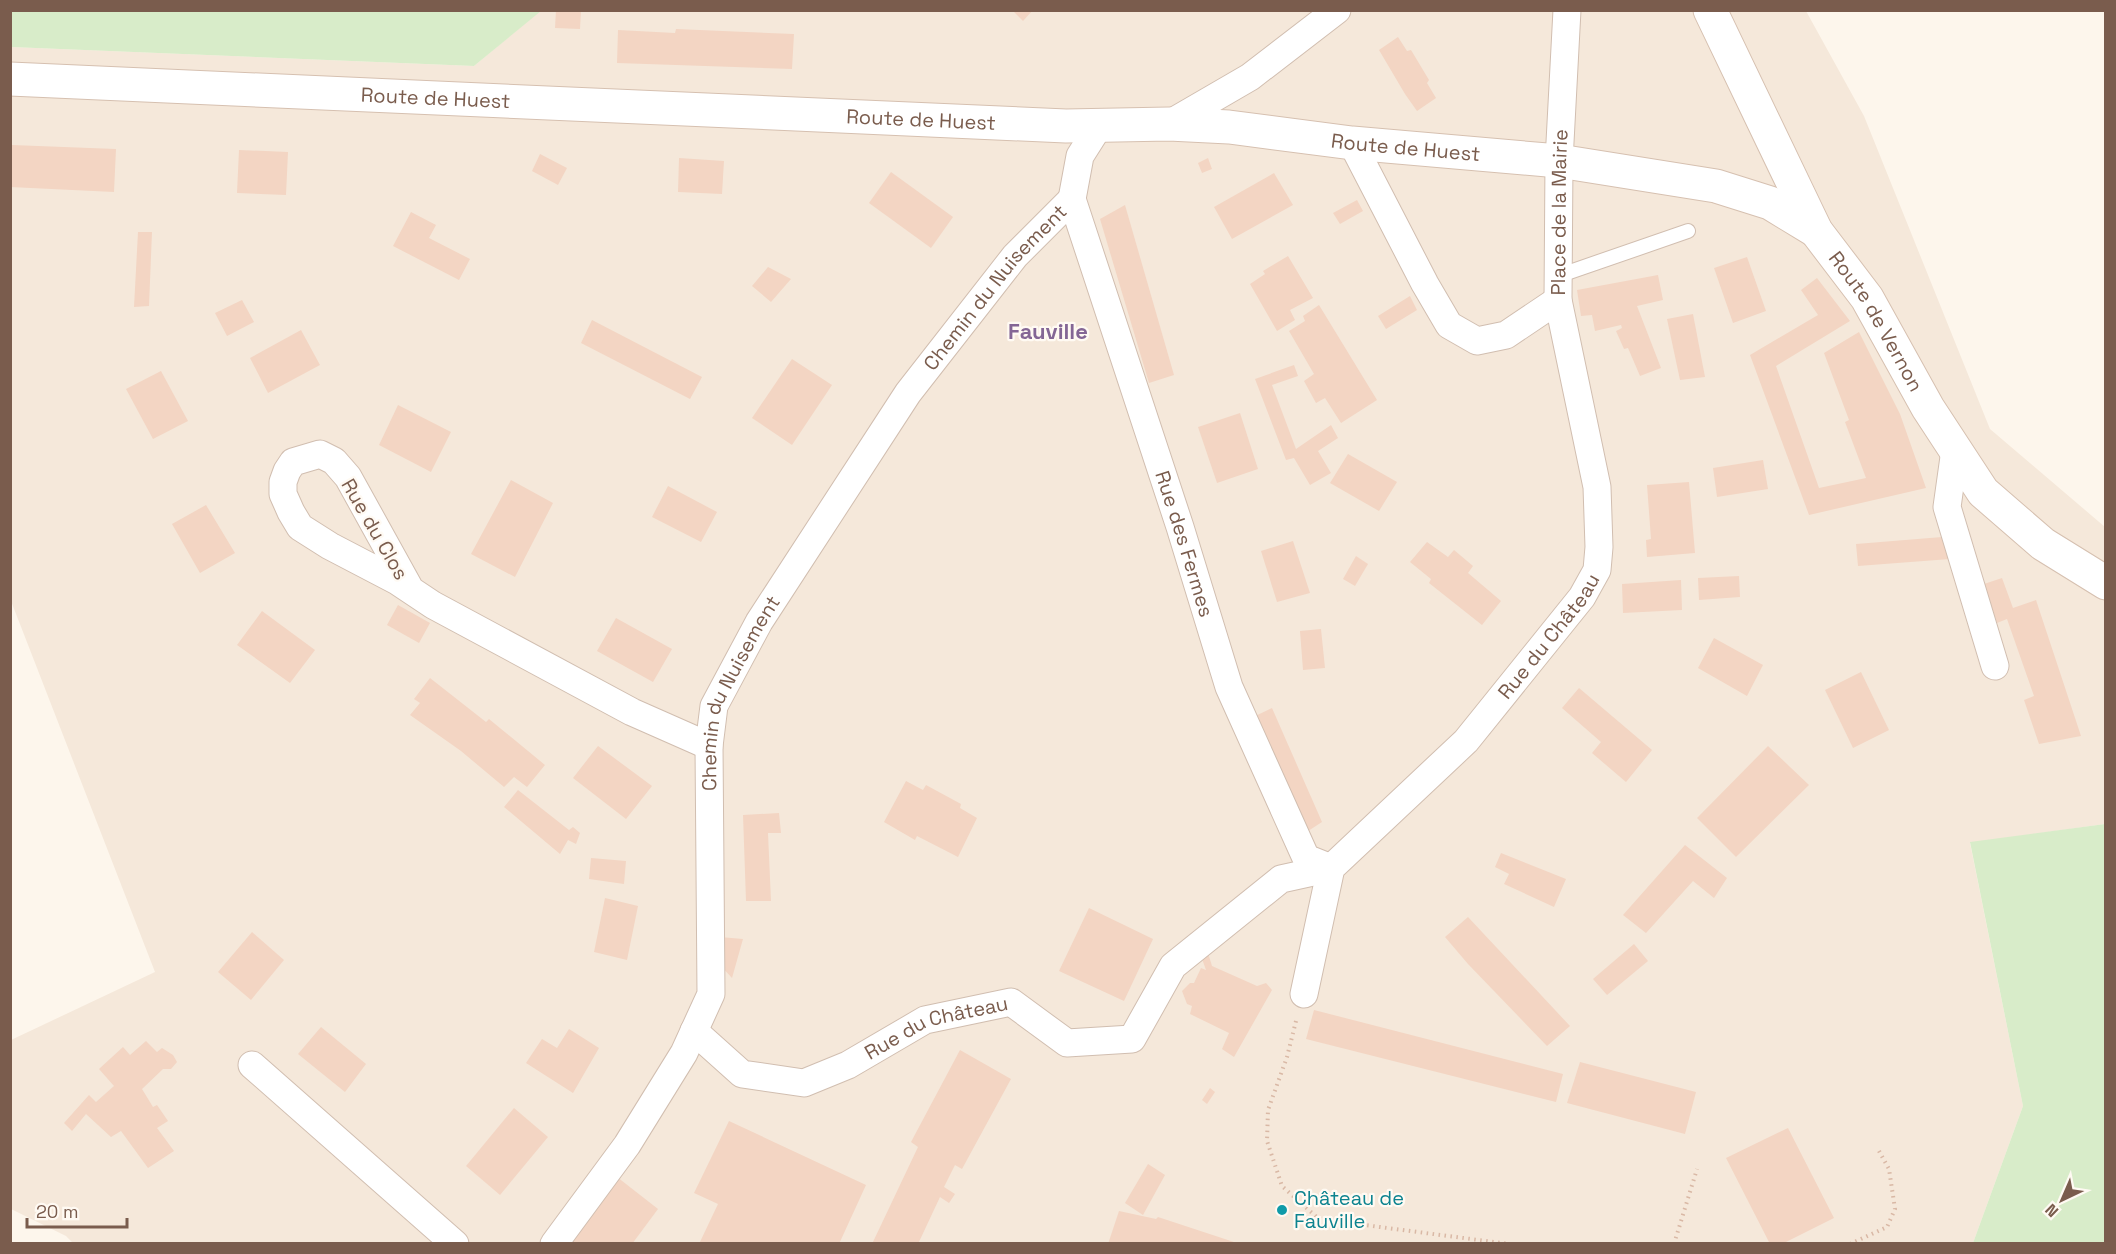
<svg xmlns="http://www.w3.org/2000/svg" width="2116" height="1254" font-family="'Space Grotesk',sans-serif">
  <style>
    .residential { fill: #f5e8da }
    .green { fill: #d8ecc9 }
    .building { fill: #f3d5c3 }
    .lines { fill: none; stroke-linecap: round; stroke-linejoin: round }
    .lane-casing { stroke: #d1beb0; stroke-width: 16 }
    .street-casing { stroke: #d1beb0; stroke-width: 29 }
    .secondary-casing { stroke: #d6c0b0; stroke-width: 35 }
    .path { stroke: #d9b8a5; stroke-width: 4; stroke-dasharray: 1.5 4.5; stroke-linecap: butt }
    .lane { stroke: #fff; stroke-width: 14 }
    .street { stroke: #fff; stroke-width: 27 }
    .secondary { stroke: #fff; stroke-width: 33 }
    .culture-dot { fill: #0f9aa8; stroke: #fffaf3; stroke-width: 2 }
    .labels { text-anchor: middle; stroke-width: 4.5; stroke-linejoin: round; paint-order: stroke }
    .street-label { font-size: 20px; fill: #7a5c4d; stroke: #fffaf3 }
    .culture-label { font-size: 20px; fill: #0d838f; stroke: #fffaf3; text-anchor: start }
    .quarter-label { font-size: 22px; font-weight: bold; fill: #846695; stroke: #fffaf3 }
  </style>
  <rect width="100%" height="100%" fill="#fdf6ec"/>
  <path class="residential" d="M541 10 1806 11 1864 116 1990 429 2105 527V824L1970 843 2023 1106 1973 1243H73L66 1236 11 1209V1040L155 972 11 601V47L474 66Z"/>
  <g class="green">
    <path d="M11 10H541V11L474 66 11 47Z"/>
    <path d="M2105 824V1243H1973L2023 1106 1970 842Z"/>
  </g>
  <g class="building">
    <path d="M556 10H581L580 29 555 28Z"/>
    <path d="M1012 10H1033L1023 21Z"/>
    <path d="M676 29 794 34 792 69 617 63 618 30 675 33Z"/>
    <path d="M1398 37 1407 51 1411 50 1429 80 1427 83 1436 98 1417 111 1405 94 1379 50Z"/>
    <path d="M12 145 116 149 114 192 10 187Z"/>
    <path d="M239 150 288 152 286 195 237 193Z"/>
    <path d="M540 154 567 168 558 185 532 171Z"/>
    <path d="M679 158 724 161 722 194 678 192Z"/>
    <path d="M1208 158 1212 169 1202 173 1198 163Z"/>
    <path d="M891 172 953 217 931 248 869 203Z"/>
    <path d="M1274 173 1293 205 1232 239 1214 207Z"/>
    <path d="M1357 200 1363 211 1340 224 1333 213Z"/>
    <path d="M1125 205 1174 375 1149 383 1100 219Z"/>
    <path d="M411 212 436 225 429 238 470 259 459 280 393 246Z"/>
    <path d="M138 232H152L149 306 134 307Z"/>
    <path d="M1288 256 1313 298 1290 310 1295 320 1277 331 1250 284 1265 274 1263 271Z"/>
    <path d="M1747 257 1766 311 1733 323 1714 268Z"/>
    <path d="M768 267 791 279 771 302 752 286Z"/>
    <path d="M1658 275 1663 300 1637 306 1661 368 1640 376 1628 348 1624 349 1616 331 1622 328 1621 325 1595 331 1592 315 1581 316 1577 290Z"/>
    <path d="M1817 278 1850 321 1776 366 1819 488 1866 478 1845 422 1849 420 1824 353 1859 332 1900 414 1926 488 1809 515 1750 355 1818 315 1801 290Z"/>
    <path d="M1410 296 1417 310 1386 329 1378 316Z"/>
    <path d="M242 300 254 322 227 336 215 313Z"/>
    <path d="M1319 305 1377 400 1341 423 1325 398 1316 403 1304 381 1314 374 1289 331 1305 321 1303 316Z"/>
    <path d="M1693 314 1705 377 1680 380 1667 319Z"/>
    <path d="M592 320 702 377 690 399 581 343Z"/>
    <path d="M301 330 320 365 268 393 250 358Z"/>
    <path d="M792 359 832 385 792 445 752 418Z"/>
    <path d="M1294 365 1298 376 1272 385 1296 449 1331 425 1338 438 1318 451 1331 473 1310 485 1294 458 1286 460 1255 379Z"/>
    <path d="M161 371 188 421 153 439 126 389Z"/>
    <path d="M398 405 451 432 431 472 379 445Z"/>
    <path d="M1240 413 1258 469 1217 483 1198 427Z"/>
    <path d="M1348 454 1397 482 1379 511 1330 483Z"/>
    <path d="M1763 460 1768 489 1717 497 1713 468Z"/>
    <path d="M511 480 553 503 515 577 471 554Z"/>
    <path d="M1689 482 1695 553 1647 557 1646 540 1651 539 1647 485Z"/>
    <path d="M668 486 717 512 701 542 652 517Z"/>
    <path d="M206 505 235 553 200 573 172 524Z"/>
    <path d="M1942 537 1950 559 1858 566 1856 544Z"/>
    <path d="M1293 541 1310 593 1277 602 1261 551Z"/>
    <path d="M1427 542 1448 557 1454 550 1473 566 1468 573 1501 601 1482 625 1429 583 1431 579 1410 562Z"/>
    <path d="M1356 556 1368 564 1355 586 1343 579Z"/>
    <path d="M1739 576 1740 597 1699 600 1698 578Z"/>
    <path d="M2002 578 2013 608 2036 600 2081 736 2039 744 2024 700 2034 696 2007 619 1997 623 1984 584Z"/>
    <path d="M1681 580 1682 610 1623 613 1622 584Z"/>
    <path d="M398 605 430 623 419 643 387 625Z"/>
    <path d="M262 611 315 650 290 683 237 645Z"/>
    <path d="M616 618 672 649 653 682 597 651Z"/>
    <path d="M1321 629 1325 668 1303 670 1300 631Z"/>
    <path d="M1714 638 1763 665 1747 696 1698 668Z"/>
    <path d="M1861 672 1889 730 1853 748 1825 690Z"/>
    <path d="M430 678 486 722 489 719 545 765 527 787 514 777 504 787 461 751 410 715 420 703 414 699Z"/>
    <path d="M1579 688 1652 750 1626 782 1592 753 1601 742 1562 708Z"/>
    <path d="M1272 708 1322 822 1302 835 1249 719Z"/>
    <path d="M598 746 652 786 626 819 573 778Z"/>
    <path d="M1768 746 1809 785 1736 857 1697 818Z"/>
    <path d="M906 781 923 790 926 785 961 804 960 808 977 818 958 857 917 836 915 840 884 822Z"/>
    <path d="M518 790 569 830 573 827 580 833 576 844 568 840 560 854 504 807Z"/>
    <path d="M779 813 781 833H768L771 901H746L743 815Z"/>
    <path d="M1685 845 1727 878 1714 898 1693 881 1646 933 1623 915Z"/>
    <path d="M1501 853 1566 879 1554 907 1504 884 1509 874 1495 867Z"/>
    <path d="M591 858 626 861 624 884 589 879Z"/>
    <path d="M605 898 638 906 627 960 594 952Z"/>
    <path d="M1089 908 1153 939 1124 1001 1059 971Z"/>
    <path d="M1468 917 1570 1026 1547 1046 1468 964 1445 937Z"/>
    <path d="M252 932 284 960 251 1000 218 972Z"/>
    <path d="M720 937 743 939 732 978 720 965Z"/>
    <path d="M1634 944 1648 961 1607 995 1593 979Z"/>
    <path d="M1208 953 1212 966 1257 986 1266 983 1272 990 1234 1057 1222 1049 1229 1033 1190 1014 1192 1006 1187 1004 1182 991 1190 983H1194L1201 968 1206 970 1201 956Z"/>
    <path d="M1314 1010 1563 1074 1556 1102 1306 1039Z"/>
    <path d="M321 1027 366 1064 345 1092 298 1054Z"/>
    <path d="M569 1029 599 1048 573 1093 526 1063 542 1039 557 1048Z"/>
    <path d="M146 1041 157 1052 162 1048 173 1055 177 1062 171 1069H163L142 1089 153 1107 157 1105 168 1121 157 1128 174 1151 148 1168 121 1131 111 1137 86 1114 72 1131 64 1123 89 1095 96 1102 114 1086 99 1069 123 1047 130 1055Z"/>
    <path d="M960 1050 1011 1079 962 1169 955 1165 944 1187 955 1194 949 1203 940 1197 918 1244H872L918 1147 911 1142Z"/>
    <path d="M1580 1062 1696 1092 1685 1134 1567 1103Z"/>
    <path d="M1210 1088 1215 1092 1207 1104 1202 1100Z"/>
    <path d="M514 1108 548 1137 500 1195 466 1166Z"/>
    <path d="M729 1121 866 1185 839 1244H699L718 1204 694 1193Z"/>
    <path d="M1788 1128 1834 1218 1782 1244H1770L1726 1158Z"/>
    <path d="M1148 1164 1165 1175 1143 1215 1125 1203Z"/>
    <path d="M617 1177 658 1209 632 1244H566Z"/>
    <path d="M1119 1211 1156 1219 1158 1217 1240 1244H1108Z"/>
  </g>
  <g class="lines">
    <g class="lane-casing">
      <path id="lane" d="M1558 276 1688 231"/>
    </g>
    <g class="street-casing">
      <g id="street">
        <path d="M1169 124 1250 77 1337 10"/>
        <path id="s1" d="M1099 126 1080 156 1072 199 1180 527 1229 687 1306 858 1331 868"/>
        <path d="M1352 143 1425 284 1449 325 1477 341 1506 335 1558 300"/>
        <path d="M1955 450 1947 507 1995 666"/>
        <path d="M410 589 348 477 334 461 320 454 293 462 287 471 283 482V494L291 512 300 527 330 546 397 581 433 605 632 712 709 746"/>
        <path id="s2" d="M1304 994 1331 868 1466 741 1582 597 1597 570 1599 547 1597 487 1558 300 1559 161 1567 10"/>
        <path id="s3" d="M694 1031 742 1074 804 1083 848 1065 925 1020 1011 1002 1067 1043 1132 1039 1173 966 1281 879 1331 868"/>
        <path d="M252 1065 455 1244"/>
        <path id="s4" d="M554 1244 627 1145 684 1053 711 994 709 746 714 706 759 622 908 393 1015 256 1072 199"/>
      </g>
    </g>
    <g class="secondary-casing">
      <g id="secondary">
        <path id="s5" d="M1710 10 1816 231 1867 298 1928 408 1983 492 2043 544 2106 583"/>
        <path id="s6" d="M10 79 1066 126 1169 124 1229 127 1352 143 1559 161 1716 186 1770 203 1816 231"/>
      </g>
    </g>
    <g class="path">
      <path d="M1296 1021 1287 1057 1268 1110 1267 1141 1282 1186 1319 1219 1509 1244"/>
      <path d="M1674 1244 1697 1169"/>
      <path d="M1850 1244 1887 1227 1895 1209 1889 1169 1879 1151"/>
    </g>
    <use href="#lane" class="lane"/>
    <use href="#street" class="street"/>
    <use href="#secondary" class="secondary"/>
  </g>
  <circle class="culture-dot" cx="1282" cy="1210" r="6"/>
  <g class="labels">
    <g class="street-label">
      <text dy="7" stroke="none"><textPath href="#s6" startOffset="426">Route de Huest</textPath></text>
      <text dy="7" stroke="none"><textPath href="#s6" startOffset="912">Route de Huest</textPath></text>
      <text dy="7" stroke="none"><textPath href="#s6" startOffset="1398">Route de Huest</textPath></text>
      <text dy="7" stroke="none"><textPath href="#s2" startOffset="892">Place de la Mairie</textPath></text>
      <text dy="7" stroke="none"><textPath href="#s4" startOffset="1090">Chemin du Nuisement</textPath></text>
      <text dy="7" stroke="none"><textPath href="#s5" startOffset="354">Route de Vernon</textPath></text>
      <text transform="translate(375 529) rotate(60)" y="7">Rue du Clos</text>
      <text dy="7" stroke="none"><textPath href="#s1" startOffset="442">Rue des Fermes</textPath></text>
      <text dy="7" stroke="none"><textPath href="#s2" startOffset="448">Rue du Château</textPath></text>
      <text dy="7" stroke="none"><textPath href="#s4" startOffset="604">Chemin du Nuisement</textPath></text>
      <text dy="7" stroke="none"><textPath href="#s3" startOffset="272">Rue du Château</textPath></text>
    </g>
    <g class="culture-label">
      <text x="1294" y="1205">Château de<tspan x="1294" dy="23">Fauville</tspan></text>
    </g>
    <g class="quarter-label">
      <text x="1048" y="339">Fauville</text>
    </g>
  </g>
  <rect width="2116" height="1254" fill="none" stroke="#7a5c4d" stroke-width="24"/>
  <g transform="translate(2062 1200) rotate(224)" stroke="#fffaf3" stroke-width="4.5" paint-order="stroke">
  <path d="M0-4.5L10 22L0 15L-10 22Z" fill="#7a5c4d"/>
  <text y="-9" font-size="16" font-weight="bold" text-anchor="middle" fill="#7a5c4d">N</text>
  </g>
  <path d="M27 1218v9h100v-9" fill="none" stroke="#7a5c4d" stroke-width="3"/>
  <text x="36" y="1218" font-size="18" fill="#7a5c4d" stroke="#fffaf3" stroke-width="4.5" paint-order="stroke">20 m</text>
</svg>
